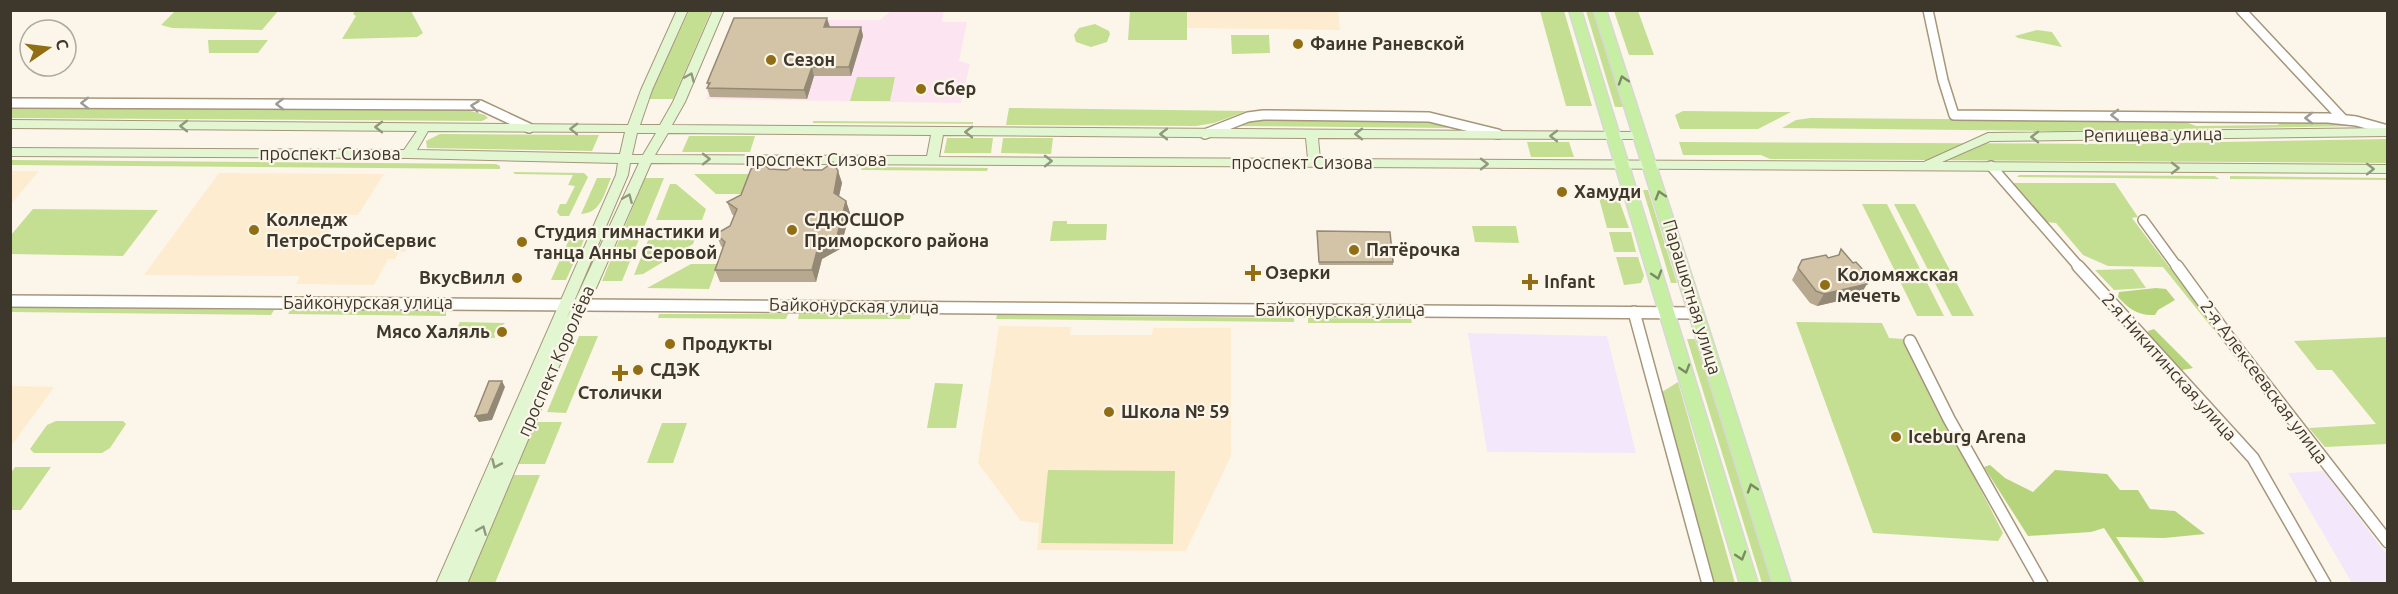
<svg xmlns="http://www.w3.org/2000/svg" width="2398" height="594" font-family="Ubuntu,sans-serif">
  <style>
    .commercial { fill: #fce5f1 }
    .industrial { fill: #f3e7fc }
    .built { fill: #fdeccf }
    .green { fill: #c4de92 }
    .forest { fill: #b5d47b }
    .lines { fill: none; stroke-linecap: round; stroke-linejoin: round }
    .street-far1-casing { stroke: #a6967a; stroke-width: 12 }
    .street-casing { stroke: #a6967a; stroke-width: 14 }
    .secondary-casing { stroke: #a6967a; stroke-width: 2 }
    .primary-casing { stroke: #d8d7d5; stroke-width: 3 }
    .street-far1 { stroke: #fff; stroke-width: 9 }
    .street { stroke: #fff; stroke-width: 11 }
    .secondary { fill: #e2f7d1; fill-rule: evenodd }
    .primary { fill: #c6efa4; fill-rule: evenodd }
    .wall { fill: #b6a990 }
    .shaded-wall { fill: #948975 }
    .building { fill: #d4c4a7; stroke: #948975; stroke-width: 1.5 }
    .oneway { stroke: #90987e }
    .oneway2 { stroke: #7b8a62 }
    .oneway3 { stroke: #9e9c96 }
    .poi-dot { fill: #916e14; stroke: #fcf6ea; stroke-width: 2 }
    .labels { text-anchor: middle; stroke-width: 4.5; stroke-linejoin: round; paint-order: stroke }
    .poi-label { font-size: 18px; font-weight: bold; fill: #3e382c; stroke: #fcf6ea; text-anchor: start }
    .street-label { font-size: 18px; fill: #3e382c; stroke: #fcf6ea }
  </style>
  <rect width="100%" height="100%" fill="#fcf6ea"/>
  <path class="commercial" d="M944 10 942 22H967L959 61 970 64 961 103 706 99 738 20H880L891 11Z"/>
  <g class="industrial">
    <path d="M1468 333 1607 336 1636 453 1487 452Z"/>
    <path d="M2324 471 2387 555V583H2352L2288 473Z"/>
  </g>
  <g class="built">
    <path d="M1187 11H1338L1340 30 1187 28Z"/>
    <path d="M11 171H39L11 204 10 171Z"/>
    <path d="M219 173 384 174 358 215H349L345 222H336L323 242H330L333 238 407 239 403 246H408L405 252H399L395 259H388L374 285 296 284 300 276 144 275Z"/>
    <path d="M999 326 1071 327 1070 335H1152L1153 328H1231V456L1186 551 1037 550 1039 523 1021 521 978 463Z"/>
    <path d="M11 386 54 387 11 446 10 386Z"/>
  </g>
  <g class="green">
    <path d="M175 11V10L278 11 262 30 172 28 161 25Z"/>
    <path d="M355 11H411L423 33 417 37 342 39 356 16 353 14Z"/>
    <path d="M689 11H711L673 99H648Z"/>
    <path d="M1130 11H1187V40H1128Z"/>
    <path d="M1540 11H1564L1592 106H1566Z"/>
    <path d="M1586 11H1593L1623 107H1615Z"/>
    <path d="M1614 11H1638L1654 55H1629Z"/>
    <path d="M1095 24 1109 31 1110 34 1107 42 1091 47 1076 42 1074 35 1079 28Z"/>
    <path d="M2037 30 2052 32 2062 47 2018 38 2015 36Z"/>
    <path d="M1231 35H1269L1270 53 1232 54Z"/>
    <path d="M208 40H268L258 53H209Z"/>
    <path d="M857 77H895L890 101H850Z"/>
    <path d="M11 107 467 110 485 115 488 118 482 121 11 118Z"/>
    <path d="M1009 108 1247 111 1214 123 1196 126 1006 125Z"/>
    <path d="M1683 111 1791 112 1758 129H1680L1675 115Z"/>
    <path d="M1811 118 2183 121 2196 126 2278 125 2281 121 2339 123 2356 126 2056 131 1782 128 1796 120Z"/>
    <path d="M1251 119 1428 120 1449 128 1235 126Z"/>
    <path d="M813 121 973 122V124L813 123Z"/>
    <path d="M440 134 599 135 592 151 427 148 426 141Z"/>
    <path d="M689 136H755L750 152H682Z"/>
    <path d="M947 138H993L991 153H944Z"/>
    <path d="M1003 138H1053L1051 154 1001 153Z"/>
    <path d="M2387 139 2388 163 1770 159 1761 155H1683L1679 142 2116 144Z"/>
    <path d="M1527 142H1569L1574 157H1531Z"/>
    <path d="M11 160 496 164 500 166V169L11 165Z"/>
    <path d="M862 167 988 168 987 171 861 170Z"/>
    <path d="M513 172 584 173 588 177 569 216H560L557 212 560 204H566L575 186 568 185 573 175 515 174Z"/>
    <path d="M694 174H749L742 194H716Z"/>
    <path d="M2019 175 2215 176 2219 179 2017 177Z"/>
    <path d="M2230 176 2387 178 2388 180 2230 179Z"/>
    <path d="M597 178H611C604 194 601 213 581 214Z"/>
    <path d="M645 178H664L622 281H602Z"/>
    <path d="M2012 183H2115L2138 217 2132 218 2217 330 2213 329 2163 267 2108 266 2083 255 2056 223 2045 222Z"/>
    <path d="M670 184H676L706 209 702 220H656Z"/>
    <path d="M1643 190H1648L1677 283H1671Z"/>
    <path d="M1599 198 1611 199 1620 203 1629 228H1607Z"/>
    <path d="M1862 204H1887L1944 316H1917Z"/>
    <path d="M1894 204H1915L1974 316H1952Z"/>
    <path d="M33 209 158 210 123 256 11 254V235Z"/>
    <path d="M1053 221H1067V224H1107L1106 240 1050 241Z"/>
    <path d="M575 226H581L587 233 566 280H551Z"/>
    <path d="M1472 226H1516L1519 243 1475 242Z"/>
    <path d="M1631 232 1636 252H1614L1609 232Z"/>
    <path d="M651 233H697L693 244 643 274 634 275Z"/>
    <path d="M1616 257H1638L1644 276 1641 283 1624 285Z"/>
    <path d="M691 264H718L709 289 647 288Z"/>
    <path d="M2133 269 2146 288 2114 290 2095 270Z"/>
    <path d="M11 307 274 310 271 315 11 312Z"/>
    <path d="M291 309 446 311V316L288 314Z"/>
    <path d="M659 314H788L786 319 658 318Z"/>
    <path d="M799 314 911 315 910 319H798Z"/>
    <path d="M997 315 1294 318V322L996 319Z"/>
    <path d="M1308 318 1411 319 1412 323H1308Z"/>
    <path d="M460 322 505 323 494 333 495 338 453 336Z"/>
    <path d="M1796 322 1882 323 1889 338 1903 339 2003 533 1998 541 1873 533Z"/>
    <path d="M579 336H598L566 413 547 412Z"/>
    <path d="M2387 337V444L2325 447 2309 428 2376 424 2332 370H2317L2294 341Z"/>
    <path d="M1687 339H1695L1772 583H1762Z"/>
    <path d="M1678 382 1735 583H1714L1662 392Z"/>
    <path d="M935 383 963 384 956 428H927Z"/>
    <path d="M56 421H123L126 424 110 448 102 453H34L30 449 47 425Z"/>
    <path d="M536 422H562L545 464H518Z"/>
    <path d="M662 423H687L673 463H647Z"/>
    <path d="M15 467H51L21 510H11V473Z"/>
    <path d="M1048 470 1175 471 1173 544 1041 543Z"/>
    <path d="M514 475H540L495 583H468Z"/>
  </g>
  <g class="forest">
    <path d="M2156 288 2166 289 2175 300 2158 310 2155 315C2138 316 2129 309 2118 297L2119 292Z"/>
    <path d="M2154 329 2193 368 2182 370 2150 339 2148 331Z"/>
    <path d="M1990 465 2005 478 2033 492 2055 470 2107 474 2120 490H2138L2150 509 2175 511 2205 534 2164 538 2116 537 2145 583H2140L2104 528 2091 532 2028 536 1984 467Z"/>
  </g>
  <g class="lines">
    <g class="street-far1-casing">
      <g id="street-far1">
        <path d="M1928 10 1943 80 1954 115 2328 118 2356 121 2388 130"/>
        <path d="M2241 10 2342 118"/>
        <path d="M10 103 480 105 529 128"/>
        <path d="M1205 134 1248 117 1263 115 1429 117 1498 134"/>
        <path d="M1991 166 2080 268"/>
        <path d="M2143 220 2178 268"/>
      </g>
    </g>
    <g class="street-casing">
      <g id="street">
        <path d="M2078 266 2253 458 2325 584"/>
        <path d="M2177 266 2230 339 2388 542"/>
        <path d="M10 301 1697 313"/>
        <path d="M1634 312 1708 584"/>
        <path d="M1910 341 1949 419 2042 584"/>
      </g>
    </g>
    <g class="secondary-casing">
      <path id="secondary" d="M677 10H688L652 90 640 125H660L673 102 713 10H724L685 102 672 125 1640 132 1644 133 1646 136 1644 139 1318 138 1320 159 1924 162 1988 133 2388 128V136L1990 141 1942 162 2388 165V173L651 163 597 286 574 331 467 584H436L616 175 618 163 408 158 10 156V148L404 150 417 131 10 128V120L628 125 641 90ZM428 131 625 132 620 154 417 150ZM637 133H656L643 155H632ZM668 133 931 135 927 156 655 155ZM943 135 1306 138 1308 159 939 157ZM630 163H639L566 320 628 175Z"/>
    </g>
    <g class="primary-casing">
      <g id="primary">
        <path d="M1569 10H1581L1758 584H1740Z"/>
        <path d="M1594 10H1606L1791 584H1773Z"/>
      </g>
    </g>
    <use href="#street-far1" class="street-far1"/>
    <use href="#street" class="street"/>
    <use href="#secondary" class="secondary"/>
    <use href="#primary" class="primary"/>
  </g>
  <g class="wall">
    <path d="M829 27H861L863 36 851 76H814L807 99 710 97 707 88 708 85 707 83Z"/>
    <path d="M769 169 838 171 842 183 839 196 846 201 850 213 840 249 822 259 816 282H720L715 270 723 248 721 246 716 234 730 226 734 216 732 214 727 202 741 195Z"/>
    <path d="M1317 231 1393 262V265H1319Z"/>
    <path d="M1841 249 1853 263 1865 272 1862 278 1860 296 1817 306 1810 303 1792 280 1802 260 1828 258 1838 255Z"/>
  </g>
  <g class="shaded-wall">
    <path d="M827 18 830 27H824Z"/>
    <path d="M861 27 863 36 851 76 849 67Z"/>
    <path d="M812 67 814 76 807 99 804 90Z"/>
    <path d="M838 171 842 183 837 205 834 193Z"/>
    <path d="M846 201 850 213 840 249 822 259 816 282 812 270 818 247Z"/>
    <path d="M1867 284 1860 296 1817 306 1824 294Z"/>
    <path d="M502 381 505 387 492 420 479 422 475 416Z"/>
  </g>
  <g class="building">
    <path d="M734 18H827L824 27H861L849 67H812L804 90 707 88 710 83H707Z"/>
    <path d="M762 162 769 169 787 170 799 162 804 170H822L833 162 838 171 834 193 846 201 837 236 818 247 812 270H715L725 242 716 234 730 226 737 209 727 202 741 195 751 169Z"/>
    <path d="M1317 231 1390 232 1393 262H1319Z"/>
    <path d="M1841 249 1853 263 1856 262 1865 272 1859 274 1867 284 1824 294 1816 291 1798 268 1802 260 1826 255 1828 258 1839 255Z"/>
    <path d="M489 381H502L488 414 475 416Z"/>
  </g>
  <defs><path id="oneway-chevron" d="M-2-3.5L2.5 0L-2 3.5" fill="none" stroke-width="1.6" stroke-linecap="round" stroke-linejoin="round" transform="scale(1.5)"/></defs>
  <g class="oneway">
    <use href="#oneway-chevron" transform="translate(690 77) rotate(-67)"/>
    <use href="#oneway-chevron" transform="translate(184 126) rotate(-180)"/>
    <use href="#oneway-chevron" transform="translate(379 127) rotate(-180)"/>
    <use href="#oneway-chevron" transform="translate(574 129) rotate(-179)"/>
    <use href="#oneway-chevron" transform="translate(969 132) rotate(-180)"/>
    <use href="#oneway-chevron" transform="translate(1164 134) rotate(-180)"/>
    <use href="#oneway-chevron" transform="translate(1359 134) rotate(-180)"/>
    <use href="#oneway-chevron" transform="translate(1554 136) rotate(-180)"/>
    <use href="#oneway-chevron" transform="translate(2035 137) rotate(180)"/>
    <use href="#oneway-chevron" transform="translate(706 159)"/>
    <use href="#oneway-chevron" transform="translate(1048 161)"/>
    <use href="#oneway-chevron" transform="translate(1484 164)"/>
    <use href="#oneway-chevron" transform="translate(2175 168)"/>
    <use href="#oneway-chevron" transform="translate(2370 169)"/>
    <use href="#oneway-chevron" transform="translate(628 198) rotate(-67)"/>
    <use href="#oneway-chevron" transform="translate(496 464) rotate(114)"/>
    <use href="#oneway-chevron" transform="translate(482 530) rotate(-67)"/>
  </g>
  <g class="oneway2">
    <use href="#oneway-chevron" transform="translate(1623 80) rotate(-108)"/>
    <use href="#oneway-chevron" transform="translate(1660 195) rotate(-107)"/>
    <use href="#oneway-chevron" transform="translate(1657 275) rotate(73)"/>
    <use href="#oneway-chevron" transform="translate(1685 369) rotate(73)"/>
    <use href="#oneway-chevron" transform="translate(1752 488) rotate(-108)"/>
    <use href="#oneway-chevron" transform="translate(1741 556) rotate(73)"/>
  </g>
  <g class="oneway3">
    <use href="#oneway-chevron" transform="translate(85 103) rotate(-180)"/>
    <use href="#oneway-chevron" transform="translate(280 104) rotate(-180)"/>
    <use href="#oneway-chevron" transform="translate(475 106) rotate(-173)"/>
    <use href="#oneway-chevron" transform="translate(2115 115) rotate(180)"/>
    <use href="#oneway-chevron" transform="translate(2309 118) rotate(180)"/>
  </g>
  <g class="poi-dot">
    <circle cx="1298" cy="44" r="6"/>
    <circle cx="771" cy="60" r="6"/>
    <circle cx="921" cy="89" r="6"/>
    <circle cx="1562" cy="192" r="6"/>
    <circle cx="254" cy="230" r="6"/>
    <circle cx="792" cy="230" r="6"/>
    <circle cx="522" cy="242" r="6"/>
    <circle cx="1354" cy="250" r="6"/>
    <path d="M1250 264h6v6h6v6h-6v6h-6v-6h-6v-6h6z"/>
    <circle cx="517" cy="278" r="6"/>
    <path d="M1527 273h6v6h6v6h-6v6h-6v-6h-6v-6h6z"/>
    <circle cx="1825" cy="285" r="6"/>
    <circle cx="502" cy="332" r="6"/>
    <circle cx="670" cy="344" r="6"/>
    <circle cx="638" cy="370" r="6"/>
    <path d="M617 364h6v6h6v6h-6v6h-6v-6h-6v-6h6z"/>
    <circle cx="1109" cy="412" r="6"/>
    <circle cx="1896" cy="437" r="6"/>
  </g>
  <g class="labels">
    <g class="poi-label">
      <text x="1310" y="50">Фаине Раневской</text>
      <text x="783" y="66">Сезон</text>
      <text x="933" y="95">Сбер</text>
      <text x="1574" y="198">Хамуди</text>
      <text x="266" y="226">Колледж<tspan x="266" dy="21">ПетроСтройСервис</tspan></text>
      <text x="804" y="226">СДЮСШОР<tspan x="804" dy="21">Приморского района</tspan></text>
      <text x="534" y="238">Студия гимнастики и<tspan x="534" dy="21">танца Анны Серовой</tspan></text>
      <text x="1366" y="256">Пятёрочка</text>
      <text x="1265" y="279">Озерки</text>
      <text x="1837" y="281">Коломяжская<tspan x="1837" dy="21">мечеть</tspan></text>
      <text x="505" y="284" text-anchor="end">ВкусВилл</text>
      <text x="1544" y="288">Infant</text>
      <text x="490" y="338" text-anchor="end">Мясо Халяль</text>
      <text x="682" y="350">Продукты</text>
      <text x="650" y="376">СДЭК</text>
      <text x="620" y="399" text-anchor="middle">Столички</text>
      <text x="1121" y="418">Школа № 59</text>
      <text x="1908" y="443">Iceburg Arena</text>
    </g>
    <g class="street-label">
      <text transform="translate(2153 135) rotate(-1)" y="6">Репищева улица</text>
      <text x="330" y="160">проспект Сизова</text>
      <text x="816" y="166">проспект Сизова</text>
      <text x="1302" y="169">проспект Сизова</text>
      <text transform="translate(1692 297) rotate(73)" y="6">Парашютная улица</text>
      <text x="368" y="309">Байконурская улица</text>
      <text transform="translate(854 306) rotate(1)" y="6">Байконурская улица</text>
      <text x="1340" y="316">Байконурская улица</text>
      <text transform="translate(556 361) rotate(-66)" y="6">проспект Королёва</text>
      <text transform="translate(2169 367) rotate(48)" y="6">2-я Никитинская улица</text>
      <text transform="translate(2264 382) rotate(53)" y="6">2-я Алексеевская улица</text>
    </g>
  </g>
  <rect width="2398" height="594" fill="none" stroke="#3e382c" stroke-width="24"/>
  <g transform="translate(48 48) rotate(76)"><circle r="28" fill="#fcf6ea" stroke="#b0aa9e" stroke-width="1.5"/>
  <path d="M0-4.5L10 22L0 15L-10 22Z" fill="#916e14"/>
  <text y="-9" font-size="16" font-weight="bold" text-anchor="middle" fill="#3e382c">С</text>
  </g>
</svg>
